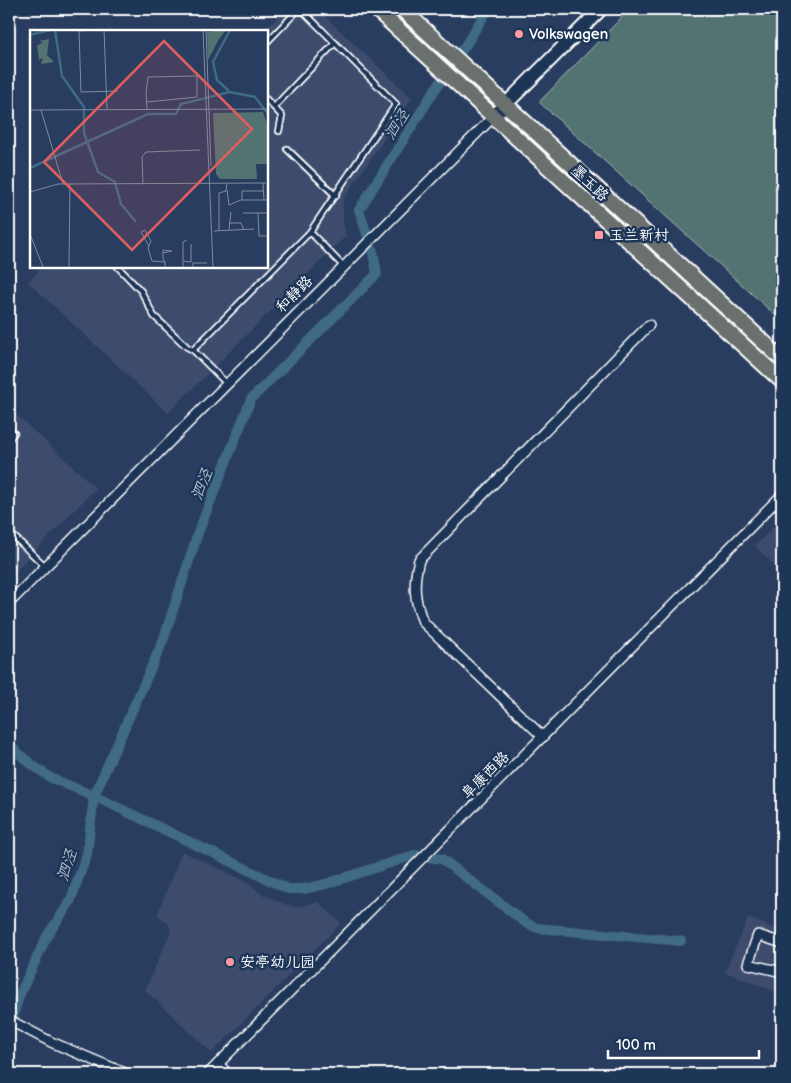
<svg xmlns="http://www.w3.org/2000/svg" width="791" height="1083" font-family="'Balsamiq Sans','LXGW WenKai TC',sans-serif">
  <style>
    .built { fill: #3c4b6d }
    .green { fill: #537372; stroke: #a9b9b8 }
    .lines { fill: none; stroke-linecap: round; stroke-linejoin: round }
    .canal { stroke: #3f6a85; stroke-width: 10 }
    .lane-casing { stroke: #fff; stroke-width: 8 }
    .street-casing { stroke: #fff; stroke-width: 12 }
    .secondary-casing { stroke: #fff; stroke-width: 16 }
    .primary-casing { stroke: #fff; stroke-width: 18 }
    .lane { stroke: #1d3557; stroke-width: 4.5 }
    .street { stroke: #1d3557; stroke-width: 9 }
    .secondary { stroke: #1d3557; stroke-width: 12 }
    .primary { stroke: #6a706d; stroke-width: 14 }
    .poi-dot { fill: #ff9aa2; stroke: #1d3557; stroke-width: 2 }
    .labels { text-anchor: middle; stroke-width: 5; stroke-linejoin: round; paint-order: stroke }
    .poi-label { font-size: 15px; fill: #fff; stroke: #1d3557; text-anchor: start }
    .street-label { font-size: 15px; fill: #fff; stroke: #1d3557 }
    .water-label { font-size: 16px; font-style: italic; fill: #b2c3ce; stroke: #1d3557 }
    .inset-river { fill: none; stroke: #3f6a85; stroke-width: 2.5 }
    .inset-road { fill: none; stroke: #7f8ba0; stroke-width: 1 }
    .view { fill: #e05e5e; fill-opacity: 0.15; stroke: #e05e5e; stroke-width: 2.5 }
    .inset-edge { fill: none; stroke: #fff; stroke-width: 2.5 }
  </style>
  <rect width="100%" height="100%" fill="#293d60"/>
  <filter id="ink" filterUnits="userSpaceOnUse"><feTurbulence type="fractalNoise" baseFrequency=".02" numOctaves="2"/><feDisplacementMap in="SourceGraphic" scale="10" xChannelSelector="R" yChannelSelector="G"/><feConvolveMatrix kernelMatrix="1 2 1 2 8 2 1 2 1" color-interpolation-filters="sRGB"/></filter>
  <g filter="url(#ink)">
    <g class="built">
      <path d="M285 9H317L412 98 343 200V222L346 236 168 413 28 282 43 266H266V31H264Z"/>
      <path d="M9 408 96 488 9 578Z"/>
      <path d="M782 518V573L755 546Z"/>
      <path d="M182 851 247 882 260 893 284 904 296 907 318 902 341 923 212 1053 145 990 170 933V927L166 921 157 915Z"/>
      <path d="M748 918 782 931V994L725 972Z"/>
    </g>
    <path class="green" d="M630 9H782V321L539 102Z"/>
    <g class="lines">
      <g class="canal">
        <path d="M9 745 31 764 51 778 94 796 288 889H304L326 884 414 855 442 859 526 923 537 928 681 941"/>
        <path d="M9 1030 19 996 47 936 70 902 87 854 94 796 163 641 198 533 251 399 377 274 373 252 359 210 436 88 465 46 488 9"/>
      </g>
      <g class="lane-casing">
        <g id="lane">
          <path d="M266 43 299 9"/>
          <path d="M266 99 282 116 279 131"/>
          <path d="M274 107 335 43"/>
          <path d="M287 149 336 196"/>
          <path d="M310 232 344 267"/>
          <path d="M117 266 141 291 154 316 187 347 193 350 227 384"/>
          <path d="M193 350 310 232 396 104 301 9"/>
          <path d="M9 439 14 433"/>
          <path d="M9 532 45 566"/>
        </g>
      </g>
      <g class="street-casing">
        <g id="street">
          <path d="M9 603 494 116"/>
          <path d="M543 737 423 622C414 600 413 583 419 560L649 325"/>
          <path d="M782 943 758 935 748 964 782 972"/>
          <path d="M9 1020 51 1042 127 1074"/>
          <path d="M218 1064 228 1074"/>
          <path d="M208 1074 782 495"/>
        </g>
      </g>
      <g class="secondary-casing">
        <path id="secondary" d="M494 116 601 9"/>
      </g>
      <g class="primary-casing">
        <g id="primary">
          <path d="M376 9 782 381"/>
          <path d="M402 9 782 359"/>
        </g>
      </g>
      <use href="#lane" class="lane"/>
      <use href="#street" class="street"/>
      <use href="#secondary" class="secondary"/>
      <use href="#primary" class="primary"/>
    </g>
  </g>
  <g class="poi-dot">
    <circle cx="519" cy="34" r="5"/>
    <rect x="594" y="230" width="10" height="10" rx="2.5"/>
    <circle cx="230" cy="962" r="5"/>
  </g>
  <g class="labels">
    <g class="poi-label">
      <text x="529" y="39">Volkswagen</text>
      <text x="609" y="240">玉兰新村</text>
      <text x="240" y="967">安亭幼儿园</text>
    </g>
    <g class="street-label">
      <text transform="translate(590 183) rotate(43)" y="5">墨玉路</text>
      <text transform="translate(294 294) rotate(-45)" y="5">和静路</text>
      <text transform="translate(485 775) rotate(-45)" y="5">阜康西路</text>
    </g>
    <g class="water-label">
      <text transform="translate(396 124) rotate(-57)" y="6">泗泾</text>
      <text transform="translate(201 484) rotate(-68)" y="6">泗泾</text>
      <text transform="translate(66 865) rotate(-72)" y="6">泗泾</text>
    </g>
  </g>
  <g transform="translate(30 30)">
    <rect width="238" height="238" fill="#293d60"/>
    <path d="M196 0 189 9 178 30 177 2ZM19 9 17 25 24 32 11 34 13 28 9 30 7 16 13 12 9 11ZM233 82 237 94V134H226L227 149H190L186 144 183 83Z" fill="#537372"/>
    <path class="inset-river" d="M25 0 32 46 54 77V103L68 142 85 152 91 174 106 192M200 0 183 32 187 50 200 62 225 67 238 84M0 5 20 0M0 138 118 84H146L151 74 200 62"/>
    <path class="inset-road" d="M60 0 49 1 51 62 88 61M74 0 77 79M173 0 183 237M176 0 181 136M117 72 167 67V46L118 47 116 63 117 79M0 80 238 79M11 80 33 154M233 153 234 170M113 154 112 127 116 122 170 120M197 160 199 175 211 170H238M0 162 28 154 236 153M212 170V161H233M213 183H238M228 183 229 206H238M199 193H211L214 200M189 200V163L196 161 197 153M199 200 201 182M184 201 224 199M0 204 13 237M119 216 111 202 115 200 121 211 119 216 118 218 122 231 135 232V237M133 223 142 221 133 220V229L135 232M153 231 161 232V214M39 237 40 154M153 237V212L157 210M163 237V233H177"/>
    <path class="view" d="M134 11 222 99 102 220 14 132Z"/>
    <rect width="238" height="238" class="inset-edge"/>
  </g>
  <rect width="791" height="1083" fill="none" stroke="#1d3557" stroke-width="30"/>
  <rect x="15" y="15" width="761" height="1053" fill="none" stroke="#fff" stroke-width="2" filter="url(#ink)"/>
  <path d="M608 1050v8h151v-8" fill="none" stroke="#ffffff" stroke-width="2.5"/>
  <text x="616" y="1050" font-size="15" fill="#ffffff" stroke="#1d3557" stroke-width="4" paint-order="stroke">100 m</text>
</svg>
